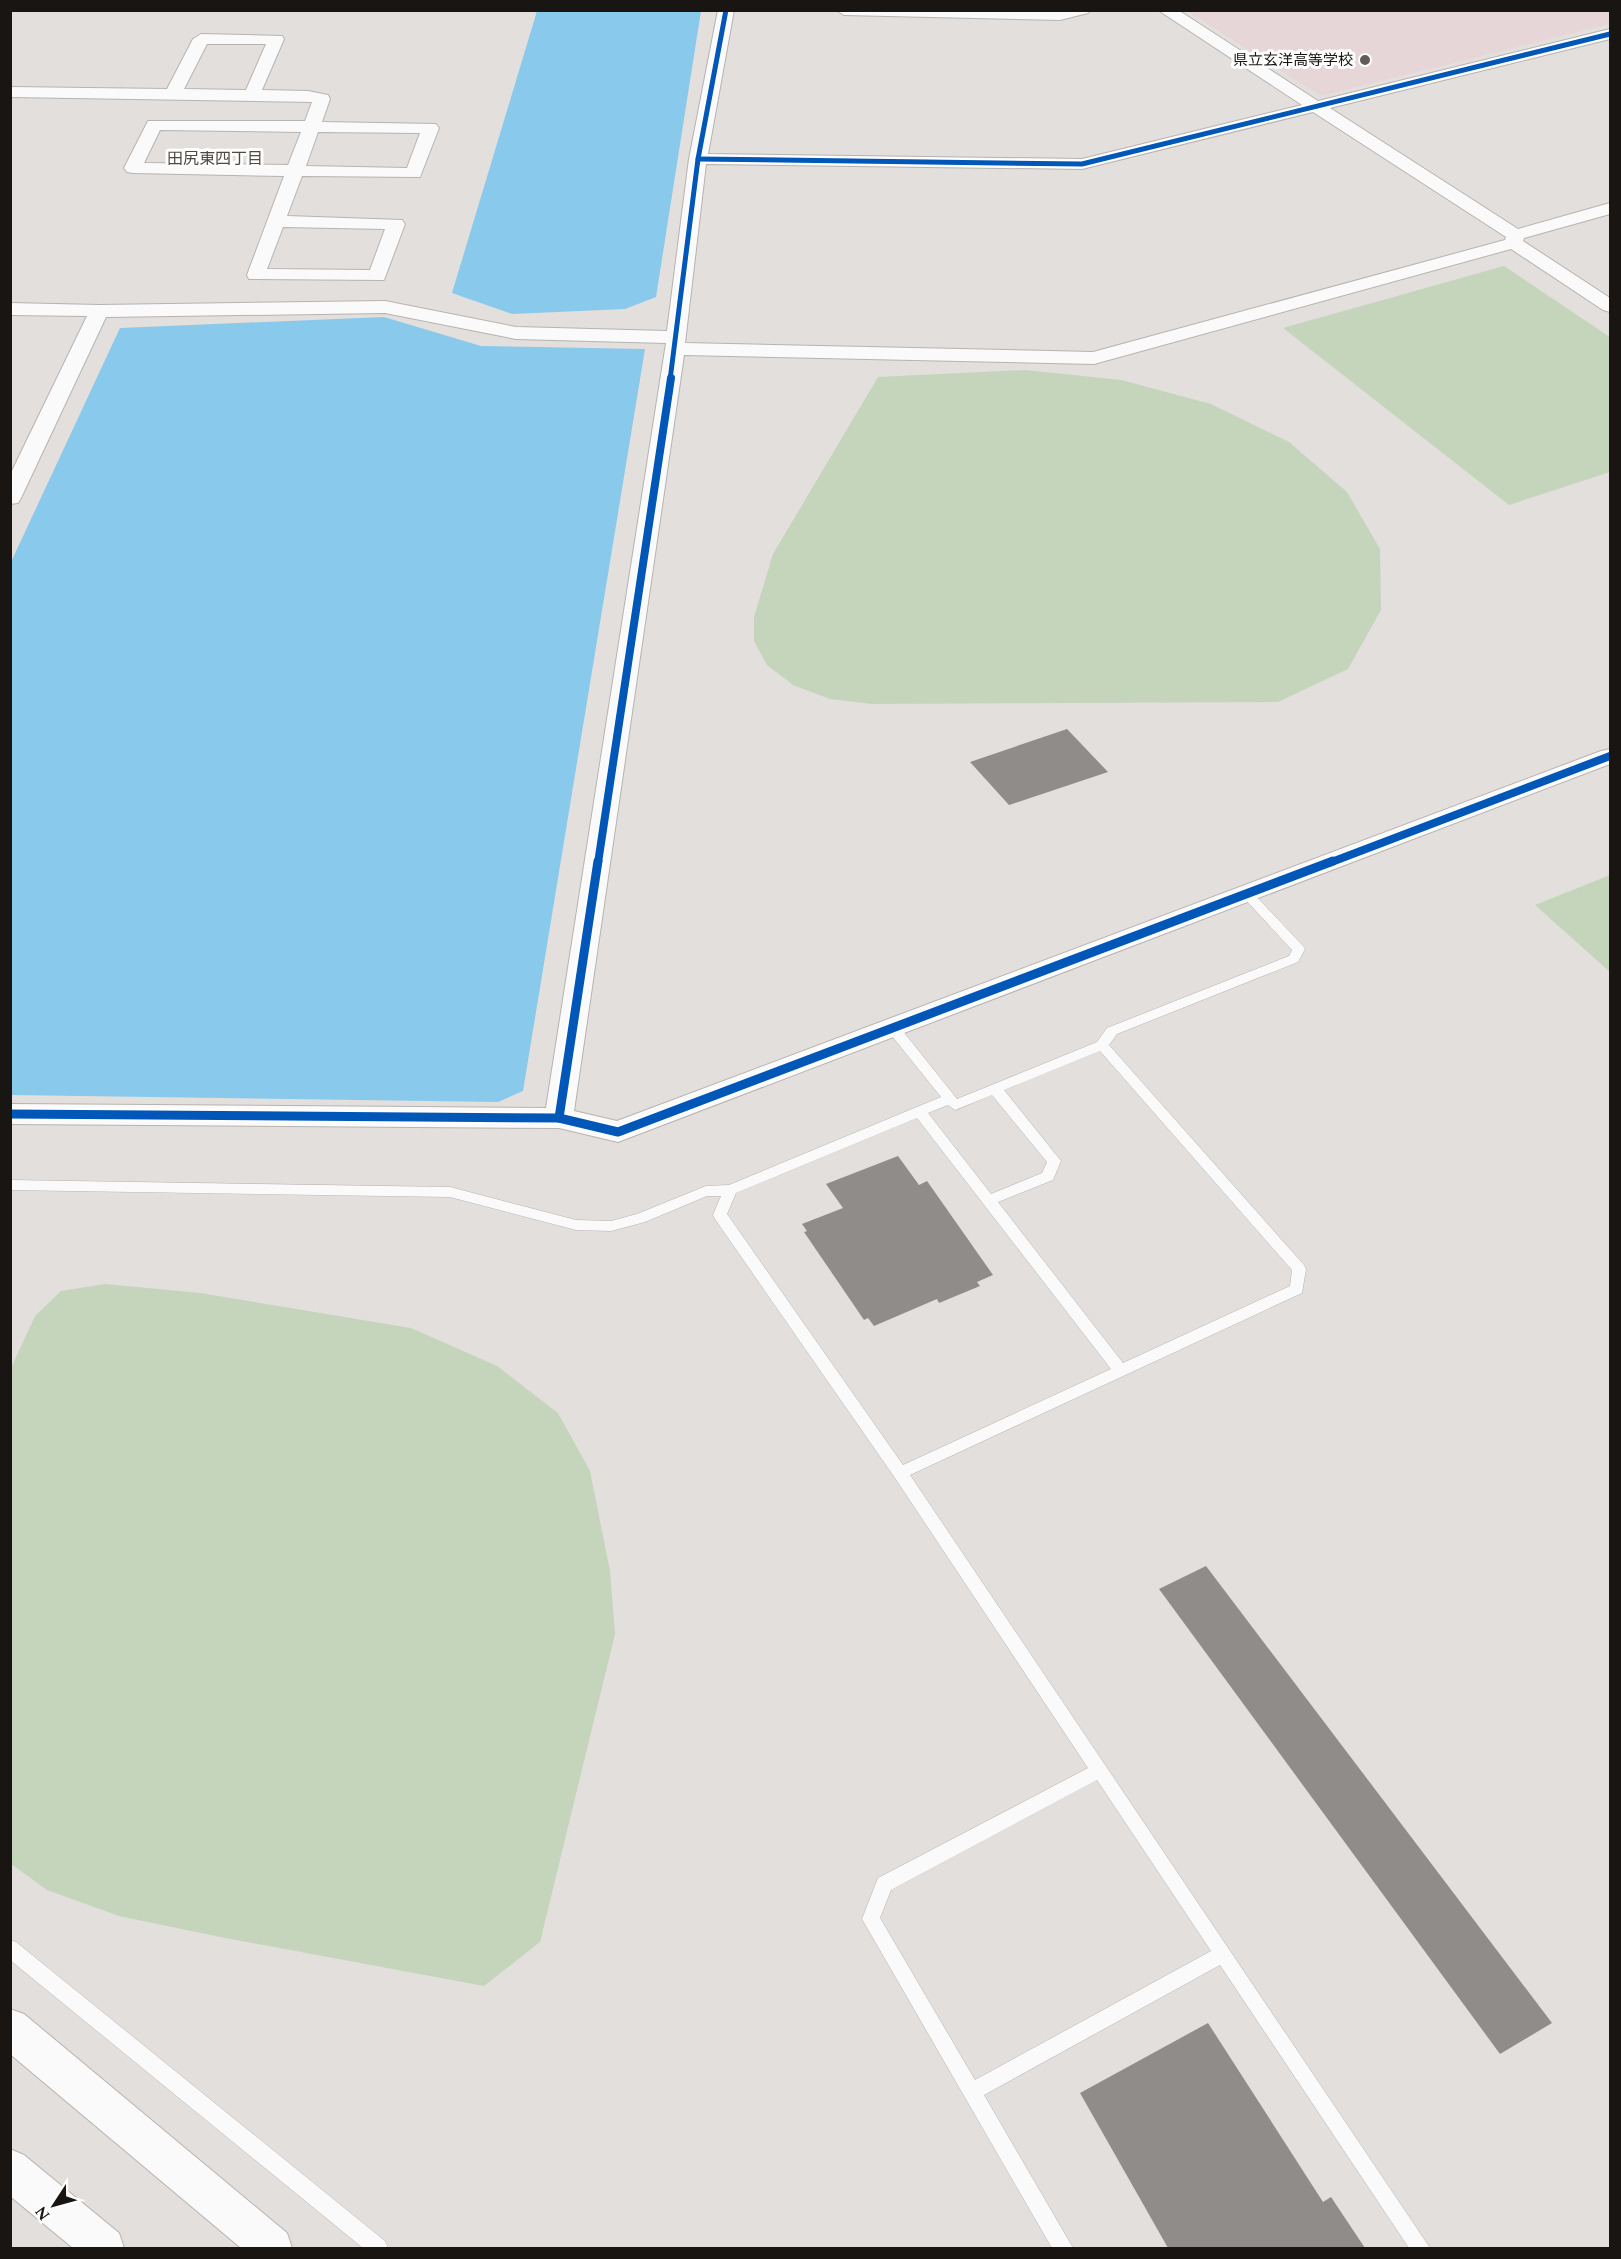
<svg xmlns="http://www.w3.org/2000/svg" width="1621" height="2259" font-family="Spectral,'Noto Sans JP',serif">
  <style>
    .education { fill: #e6d6d8 }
    .green { fill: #c4d5bc }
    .water { fill: #89c9eb }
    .building { fill: #8f8c8a }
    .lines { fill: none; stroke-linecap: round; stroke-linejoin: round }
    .service-casing { stroke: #b6b3b1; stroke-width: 1 }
    .minor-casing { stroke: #b6b3b1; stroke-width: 2 }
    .service { fill: #fbfafa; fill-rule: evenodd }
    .minor { fill: #fbfafa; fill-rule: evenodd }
    .cycleway-far2-casing { stroke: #fff; stroke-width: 8 }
    .cycleway-far1-casing { stroke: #fff; stroke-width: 10 }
    .cycleway-casing { stroke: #fff; stroke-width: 13 }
    .cycleway-far2 { stroke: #0057b8; stroke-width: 5 }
    .cycleway-far1 { stroke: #0057b8; stroke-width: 8 }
    .cycleway { stroke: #0057b8; stroke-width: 9 }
    .poi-dot { fill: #5f5c59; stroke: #fff; stroke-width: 2 }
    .labels { text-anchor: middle; stroke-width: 6; stroke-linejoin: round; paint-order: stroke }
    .far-poi-label { font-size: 15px; fill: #181513; stroke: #fff; text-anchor: end }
    .far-neighbourhood-label { font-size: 16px; fill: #4f4944; stroke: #fff }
  </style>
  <rect width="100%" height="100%" fill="#e3dfdc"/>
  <path class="education" d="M1610 10V24L1321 96 1187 11Z"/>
  <g class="green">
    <path d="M1504 266 1610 337V472L1509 505 1283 328Z"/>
    <path d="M1025 370 1121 380 1211 404 1289 442 1347 492 1380 549 1381 610 1348 669 1278 702 872 704 830 699 793 685 767 665 754 641V617L773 554 878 377Z"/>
    <path d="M1610 875V972L1535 905Z"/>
    <path d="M105 1284 200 1293 411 1328 497 1366 558 1413 590 1471 610 1571 615 1634 540 1942 484 1986 225 1938 119 1916 47 1890 11 1864V1368L35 1316 61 1291Z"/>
  </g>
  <g class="water">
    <path d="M537 11H701L656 297 625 309 512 314 452 293Z"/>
    <path d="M384 317 481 346 645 349 523 1091 498 1102 11 1095V562L120 328Z"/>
  </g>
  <g class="building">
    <path d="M1067 729 1108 772 1009 805 970 762Z"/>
    <path d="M898 1156 919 1185 927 1181 993 1275 977 1282 980 1286 939 1303 937 1299 874 1326 868 1318 864 1320 804 1232 807 1231 802 1224 843 1208 826 1184Z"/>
    <path d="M1206 1566 1552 2023 1500 2054 1159 1589Z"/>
    <path d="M1208 2023 1323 2202 1331 2197 1365 2248H1168L1080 2093Z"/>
  </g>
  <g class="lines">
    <g class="service-casing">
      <g id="service">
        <path d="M1247 890 1251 891 1303 946 1305 949 1298 962 1117 1034 1109 1045 1304 1265 1306 1269 1302 1293 910 1475 1430 2248H1409L1220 1965 984 2095 1073 2248H1052L862 1919 878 1878 1088 1768 895 1478 715 1219 713 1215 721 1196H707L645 1222 611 1231 576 1230 450 1197 10 1190V1180L450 1187 576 1220 611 1221 637 1214 706 1186 729 1185 941 1097 888 1031 887 1028 888 1025H898L957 1099 1097 1042 1107 1028 1289 956 1292 950 1243 897 1241 894ZM1100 1051 1292 1270 1290 1286 1123 1363 998 1202 1053 1180 1061 1161 1004 1090ZM992 1095 1047 1162 1042 1173 991 1194 928 1113 948 1105 955 1110ZM917 1118 1111 1369 903 1465 727 1214 736 1193ZM1097 1780 1211 1951 975 2080 880 1918 891 1890Z"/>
        <path d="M10 1940 16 1942 385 2241 388 2248H363L10 1960Z"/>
      </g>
    </g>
    <g class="minor-casing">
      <g id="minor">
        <path d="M718 10H734L708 154 1082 159 1302 105 1158 10H1178L1318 101 1610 29V39L1330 108 1518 229 1610 203V214L1524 238 1523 241 1610 298V312L1603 310 1511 249 1094 364 684 355 574 1111 617 1121 1601 751 1610 749V764L618 1142 559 1128 10 1124V1104L546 1108 666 343 516 339 385 313 106 317 21 498 18 503 10 504V475L87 316 10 315V303L99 305 385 301 516 327 667 331 689 159ZM1313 112 1506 237 1505 240 1093 352 685 343 706 164 1082 169Z"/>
        <path d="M836 10H1090L1088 13 1060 20 844 15Z"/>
        <path d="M201 34 282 36 284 39 262 90 308 91 328 95 330 99 322 122 436 124 439 128 420 177 302 176 287 216 402 220 405 224 384 280 249 279 247 275 284 176 133 173 127 172 124 168 148 121H305L312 102 10 97V87L167 89 193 39ZM207 44H266L246 90 184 89ZM160 130 301 132 288 165 144 163ZM318 132 420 133 407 168 306 166ZM283 227 385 229 370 270 267 269Z"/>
        <path d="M10 2009 24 2014 287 2233 292 2248H241L10 2054Z"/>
        <path d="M10 2149 24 2155 119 2233 124 2248H73L10 2196Z"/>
      </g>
    </g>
    <use href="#service" class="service"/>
    <use href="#minor" class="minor"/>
    <g class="cycleway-far2-casing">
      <g id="cycleway-far2">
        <path d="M698 159 1082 164 1610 34"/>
        <path d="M670 380 698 159 726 10"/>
      </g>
    </g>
    <g class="cycleway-far1-casing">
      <g id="cycleway-far1">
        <path d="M598 863 671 378"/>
        <path d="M1329 863 1610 756"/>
      </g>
    </g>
    <g class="cycleway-casing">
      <g id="cycleway">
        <path d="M10 1114 559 1118 618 1132 1333 861"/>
        <path d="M559 1118 598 861"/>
      </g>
    </g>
    <use href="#cycleway-far2" class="cycleway-far2"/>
    <use href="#cycleway-far1" class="cycleway-far1"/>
    <use href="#cycleway" class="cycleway"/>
  </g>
  <circle class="poi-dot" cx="1365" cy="60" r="6"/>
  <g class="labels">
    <g class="far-poi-label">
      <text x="1353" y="65">県立玄洋高等学校</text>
    </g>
    <g class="far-neighbourhood-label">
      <text x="215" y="164">田尻東四丁目</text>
    </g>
  </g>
  <rect width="1621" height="2259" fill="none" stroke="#181513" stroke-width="24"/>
  <g transform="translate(54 2205) rotate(234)" stroke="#ffffff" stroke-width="4.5" paint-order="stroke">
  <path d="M0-4.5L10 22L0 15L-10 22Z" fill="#181513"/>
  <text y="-9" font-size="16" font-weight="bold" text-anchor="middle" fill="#181513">N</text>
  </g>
</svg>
